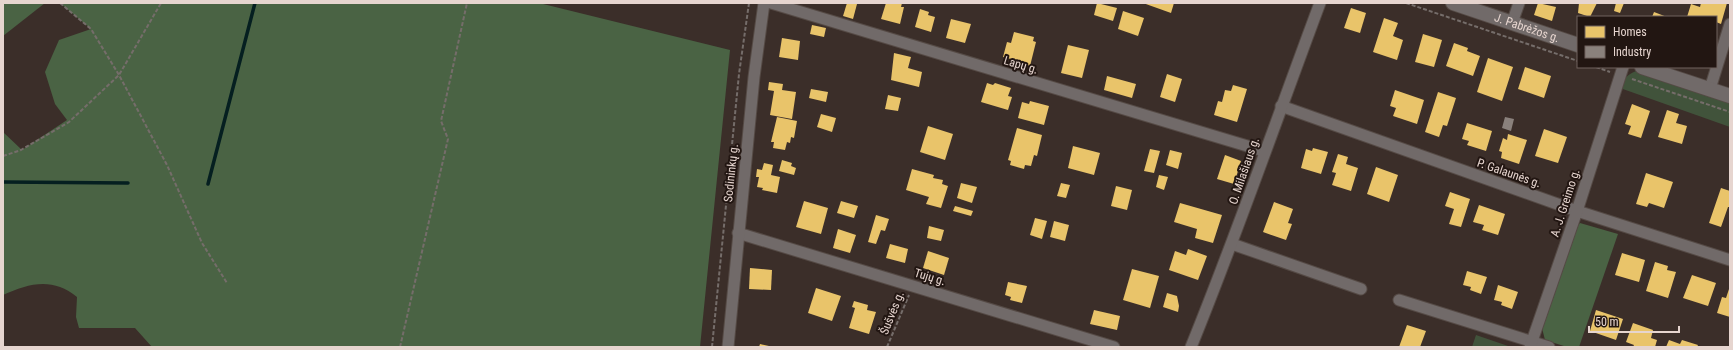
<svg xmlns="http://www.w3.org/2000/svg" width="1733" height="350" font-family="'Roboto Condensed',sans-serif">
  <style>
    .green { fill: #41533b }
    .forest { fill: #4a6344 }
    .homes { fill: #e9c46a }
    .industry { fill: #8a817c }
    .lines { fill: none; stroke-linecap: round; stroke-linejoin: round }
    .stream { stroke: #051f20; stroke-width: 3.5 }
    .minor-casing { stroke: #554a45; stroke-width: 13 }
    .tertiary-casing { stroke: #554a45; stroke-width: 16 }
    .path { stroke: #756d6a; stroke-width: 2; stroke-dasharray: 4 2; stroke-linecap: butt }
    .minor { stroke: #716a69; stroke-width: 11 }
    .tertiary { stroke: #716a69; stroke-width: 14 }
    .labels { text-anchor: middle; stroke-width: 4; stroke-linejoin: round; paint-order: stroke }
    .street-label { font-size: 12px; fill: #e6d5cf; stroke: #221612 }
  </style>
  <rect width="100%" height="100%" fill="#3b2e29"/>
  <g class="green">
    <path d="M1636 71 1730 103V127L1620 88C1623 79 1627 75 1636 71Z"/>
    <path d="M1476 335 1511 347H1472Z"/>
  </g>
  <g class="forest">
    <path d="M3 3H45L3 36Z"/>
    <path d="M60 3H539L730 50 700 347H152L135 328H79L76 317 77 297C53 277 29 283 3 295V132L22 150 67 120 55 104 45 72 59 40 91 29Z"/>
    <path d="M1580 223 1618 234 1579 347H1567L1545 340 1542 328 1576 228Z"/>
  </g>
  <g class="homes">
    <path d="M847 3 857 4 853 19 843 16Z"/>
    <path d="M886 3H902L901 7H904L900 24 881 19Z"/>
    <path d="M1097 3 1117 8 1113 21 1094 15Z"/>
    <path d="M1143 3H1174L1171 13Z"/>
    <path d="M1538 3 1556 7 1552 21 1534 15Z"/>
    <path d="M1579 3H1597L1590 17 1578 13Z"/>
    <path d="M1616 3H1624L1620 13 1614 11Z"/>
    <path d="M1701 3H1727L1721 24 1716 22V17H1687L1691 4 1700 7Z"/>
    <path d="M1351 8 1366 13 1360 33 1344 28Z"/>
    <path d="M920 9 929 12 928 15 935 17 931 32 915 27Z"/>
    <path d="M1123 11 1144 18 1138 36 1118 29Z"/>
    <path d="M1654 12 1667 17H1652Z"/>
    <path d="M1384 18 1398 23 1393 36 1403 40 1397 60 1373 52Z"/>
    <path d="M951 19 971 24 965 43 946 38Z"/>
    <path d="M812 25 826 28 824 37 810 34Z"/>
    <path d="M1014 32 1034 37 1033 41 1036 42 1030 66 1017 62 1013 63 1011 59 1003 57 1007 42 1011 43Z"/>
    <path d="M1423 34 1442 40 1434 67 1415 62Z"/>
    <path d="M782 38 800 41 798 60 779 57Z"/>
    <path d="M1454 43 1468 48 1467 51 1480 56 1473 76 1446 66Z"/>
    <path d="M1068 45 1089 50 1082 78 1061 73Z"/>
    <path d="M894 53 911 57 908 68 922 72 919 87 891 80Z"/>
    <path d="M1488 58 1513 67 1502 101 1477 92Z"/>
    <path d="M1525 67 1551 76 1544 98 1518 89Z"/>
    <path d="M1167 74 1182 79 1175 102 1160 97Z"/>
    <path d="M1107 76 1136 84 1132 98 1104 90Z"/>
    <path d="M769 82 783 84 782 90 796 92 792 119 770 115 774 91 768 90Z"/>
    <path d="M987 83 993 85 995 83 1011 88 1008 96 1012 97 1008 110 981 102Z"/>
    <path d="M1233 85 1247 89 1237 122 1214 115 1218 101 1222 102 1225 90 1231 91Z"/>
    <path d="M811 89 828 92 826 102 809 98Z"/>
    <path d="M1395 90 1424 100 1417 124 1393 116 1396 108 1390 106Z"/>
    <path d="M1438 92 1456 98 1447 126 1443 125 1439 137 1425 132Z"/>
    <path d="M888 95 901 98 898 111 885 109Z"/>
    <path d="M1030 101 1049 106 1044 125 1018 118 1022 102 1029 104Z"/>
    <path d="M1632 104 1650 111 1641 138 1628 134 1631 126 1625 124Z"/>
    <path d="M1667 110 1679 114 1676 123 1687 126 1682 144 1658 137Z"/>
    <path d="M821 114 836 118 832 132 817 127Z"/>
    <path d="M777 117 797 121 794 138 791 137 790 143 787 142 785 150 773 148 774 142H771Z"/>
    <path d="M1467 123 1492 131 1486 151 1467 145 1469 141 1462 139Z"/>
    <path d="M928 126 953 134 945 160 920 152Z"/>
    <path d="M1017 128 1042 135 1037 156 1034 155 1031 166 1025 165 1024 169 1010 165 1011 161 1008 160Z"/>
    <path d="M1544 129 1567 137 1558 163 1535 156Z"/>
    <path d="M1508 134 1527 140 1519 164 1501 158 1502 152 1499 151 1503 138 1507 140Z"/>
    <path d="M1073 146 1100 153 1094 175 1068 168Z"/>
    <path d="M1313 148 1328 152 1321 174 1301 168 1306 149 1312 151Z"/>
    <path d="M1150 149 1160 151 1154 173 1144 171Z"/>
    <path d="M1170 150 1182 153 1178 169 1166 165Z"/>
    <path d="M1338 154 1348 157 1346 164 1358 168 1351 191 1332 185 1336 173 1332 172Z"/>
    <path d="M1225 155 1241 161 1234 184 1217 179Z"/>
    <path d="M782 160 792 163 791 166 796 168 794 175 779 171Z"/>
    <path d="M764 163 773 165 771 175 780 177 777 193 762 190 763 188 757 187 759 177H756L757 169 762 170Z"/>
    <path d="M1376 167 1398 175 1389 202 1367 194Z"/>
    <path d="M912 169 934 175 933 178 943 180 942 184 948 186 941 208 926 204 929 197 906 190Z"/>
    <path d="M1646 173 1673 182 1664 208 1649 203 1647 207 1636 204Z"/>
    <path d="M1159 175 1168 177 1164 190 1156 187Z"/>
    <path d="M961 183 977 187 972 203 957 198Z"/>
    <path d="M1061 183 1070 185 1066 198 1057 196Z"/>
    <path d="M1116 186 1132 190 1127 210 1111 206Z"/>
    <path d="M1721 188 1730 191V207H1728L1721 227 1709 223Z"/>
    <path d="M1450 192 1470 199 1461 227 1449 224 1454 209 1445 206Z"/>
    <path d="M804 201 828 208 821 234 796 227Z"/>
    <path d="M841 201 858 206 854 218 837 213Z"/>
    <path d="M1274 202 1293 209 1288 223 1292 224 1286 240 1263 232Z"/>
    <path d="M1180 203 1222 215 1213 243 1195 238 1197 229 1174 222Z"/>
    <path d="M1479 205 1505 214 1498 235 1482 230 1484 225 1473 222Z"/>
    <path d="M955 206 973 211 971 216 953 211Z"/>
    <path d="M876 215 889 219 885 231 881 230 876 244 868 242Z"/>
    <path d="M1035 218 1047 221 1042 239 1030 235Z"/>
    <path d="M1054 221 1069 225 1065 241 1050 237Z"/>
    <path d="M929 226 944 230 941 241 927 238Z"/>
    <path d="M838 229 856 235 850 253 833 248Z"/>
    <path d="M890 244 908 249 905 263 886 258Z"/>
    <path d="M1188 249 1207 256 1198 280 1169 270 1175 251 1186 255Z"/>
    <path d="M928 251 949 258 944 275 923 268Z"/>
    <path d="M1622 253 1645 260 1639 282 1615 275Z"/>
    <path d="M1655 262 1668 266 1667 270 1676 272 1668 298 1646 291Z"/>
    <path d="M750 268 772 270 771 290 749 289Z"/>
    <path d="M1132 269 1159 276 1150 308 1123 300Z"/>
    <path d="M1467 271 1487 277 1481 294 1470 290 1471 287 1463 285Z"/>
    <path d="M1692 275 1716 283 1708 306 1683 298Z"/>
    <path d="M1008 282 1027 286 1022 303 1010 300 1011 297 1005 295Z"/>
    <path d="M1498 285 1518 292 1512 309 1501 305 1502 302 1494 300Z"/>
    <path d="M1730 286V317L1717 313 1722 297 1726 298Z"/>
    <path d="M816 288 841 296 832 321 808 313Z"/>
    <path d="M1167 293 1177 296 1179 306 1178 312 1163 307Z"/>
    <path d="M854 301 868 305 867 310 876 312 869 334 849 328 855 308 852 307Z"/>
    <path d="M1094 310 1120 316 1117 330 1090 324Z"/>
    <path d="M1596 310 1623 319 1616 340 1590 331Z"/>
    <path d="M1633 323 1653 330 1651 338 1657 340 1655 347H1633L1634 345 1626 342Z"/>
    <path d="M1407 325 1426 331 1420 347H1399Z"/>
    <path d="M1669 340 1680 344 1682 340 1698 345 1697 347H1666Z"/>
    <path d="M760 344 769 346V347H759Z"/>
  </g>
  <path class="industry" d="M1505 117 1514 119 1511 131 1502 128Z"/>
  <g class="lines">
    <g class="stream">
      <path d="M3 182 128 183"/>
      <path d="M208 184 255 3"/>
    </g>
    <g class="minor-casing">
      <g id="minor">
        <path d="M771 3 1264 151"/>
        <path d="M1512 23 1519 3"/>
        <path d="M1710 89 1730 24"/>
        <path d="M1281 106 1577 211 1730 260"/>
        <path d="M738 233 1114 347"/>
        <path d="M1232 244 1361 289"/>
        <path d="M1399 300 1549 347"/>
        <path d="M728 347 754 77 764 3"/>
        <path d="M1191 347C1237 234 1277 118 1320 3"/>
        <path d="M1530 347 1577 211 1623 67"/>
      </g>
    </g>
    <g class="tertiary-casing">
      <g id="tertiary">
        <path id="s1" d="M1453 3 1578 45"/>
        <path d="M1642 67 1730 96"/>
      </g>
    </g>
    <g class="path">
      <path d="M60 3 91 29 119 75 167 165 202 243 227 283"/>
      <path d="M1406 3 1578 61"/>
      <path d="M1596 67 1610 72"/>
      <path d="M1632 79 1730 112"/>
      <path d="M3 156 21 150 69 122 119 75 161 3"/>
      <path d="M400 347 448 139 441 121 467 3"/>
      <path d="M712 347 739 74 749 3"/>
      <path d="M887 347 909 295"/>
    </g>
    <use href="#minor" class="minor"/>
    <use href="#tertiary" class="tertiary"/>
  </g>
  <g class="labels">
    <g class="street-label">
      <text dy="4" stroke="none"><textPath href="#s1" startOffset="78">J. Pabrėžos g.</textPath></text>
      <text transform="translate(1021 65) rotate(17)" y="4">Lapų g.</text>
      <text transform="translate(1244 171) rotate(-71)" y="4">O. Milašiaus g.</text>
      <text transform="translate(731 173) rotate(-84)" y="4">Sodininkų g.</text>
      <text transform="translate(1509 173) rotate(19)" y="4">P. Galaunės g.</text>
      <text transform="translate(1565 203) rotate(-72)" y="4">A. J. Greimo g.</text>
      <text transform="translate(930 277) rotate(17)" y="4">Tujų g.</text>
      <text transform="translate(892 313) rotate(-68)" y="4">Šušvės g.</text>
    </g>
  </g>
  <rect width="1733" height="350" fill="none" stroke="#e6d5cf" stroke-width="8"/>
  <rect x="1577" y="16" width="140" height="52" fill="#221612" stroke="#70625e"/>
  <rect x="1585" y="26" width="20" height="12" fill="#e9c46a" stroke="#70625e"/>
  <text x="1613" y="36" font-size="12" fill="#e6d5cf">Homes</text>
  <rect x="1585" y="46" width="20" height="12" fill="#8a817c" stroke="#70625e"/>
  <text x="1613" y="56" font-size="12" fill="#e6d5cf">Industry</text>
  <path d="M1589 326v6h90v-6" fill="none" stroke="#e6d5cf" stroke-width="2"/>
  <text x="1595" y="326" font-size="12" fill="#e6d5cf" stroke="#221612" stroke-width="3" paint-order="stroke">50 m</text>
</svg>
